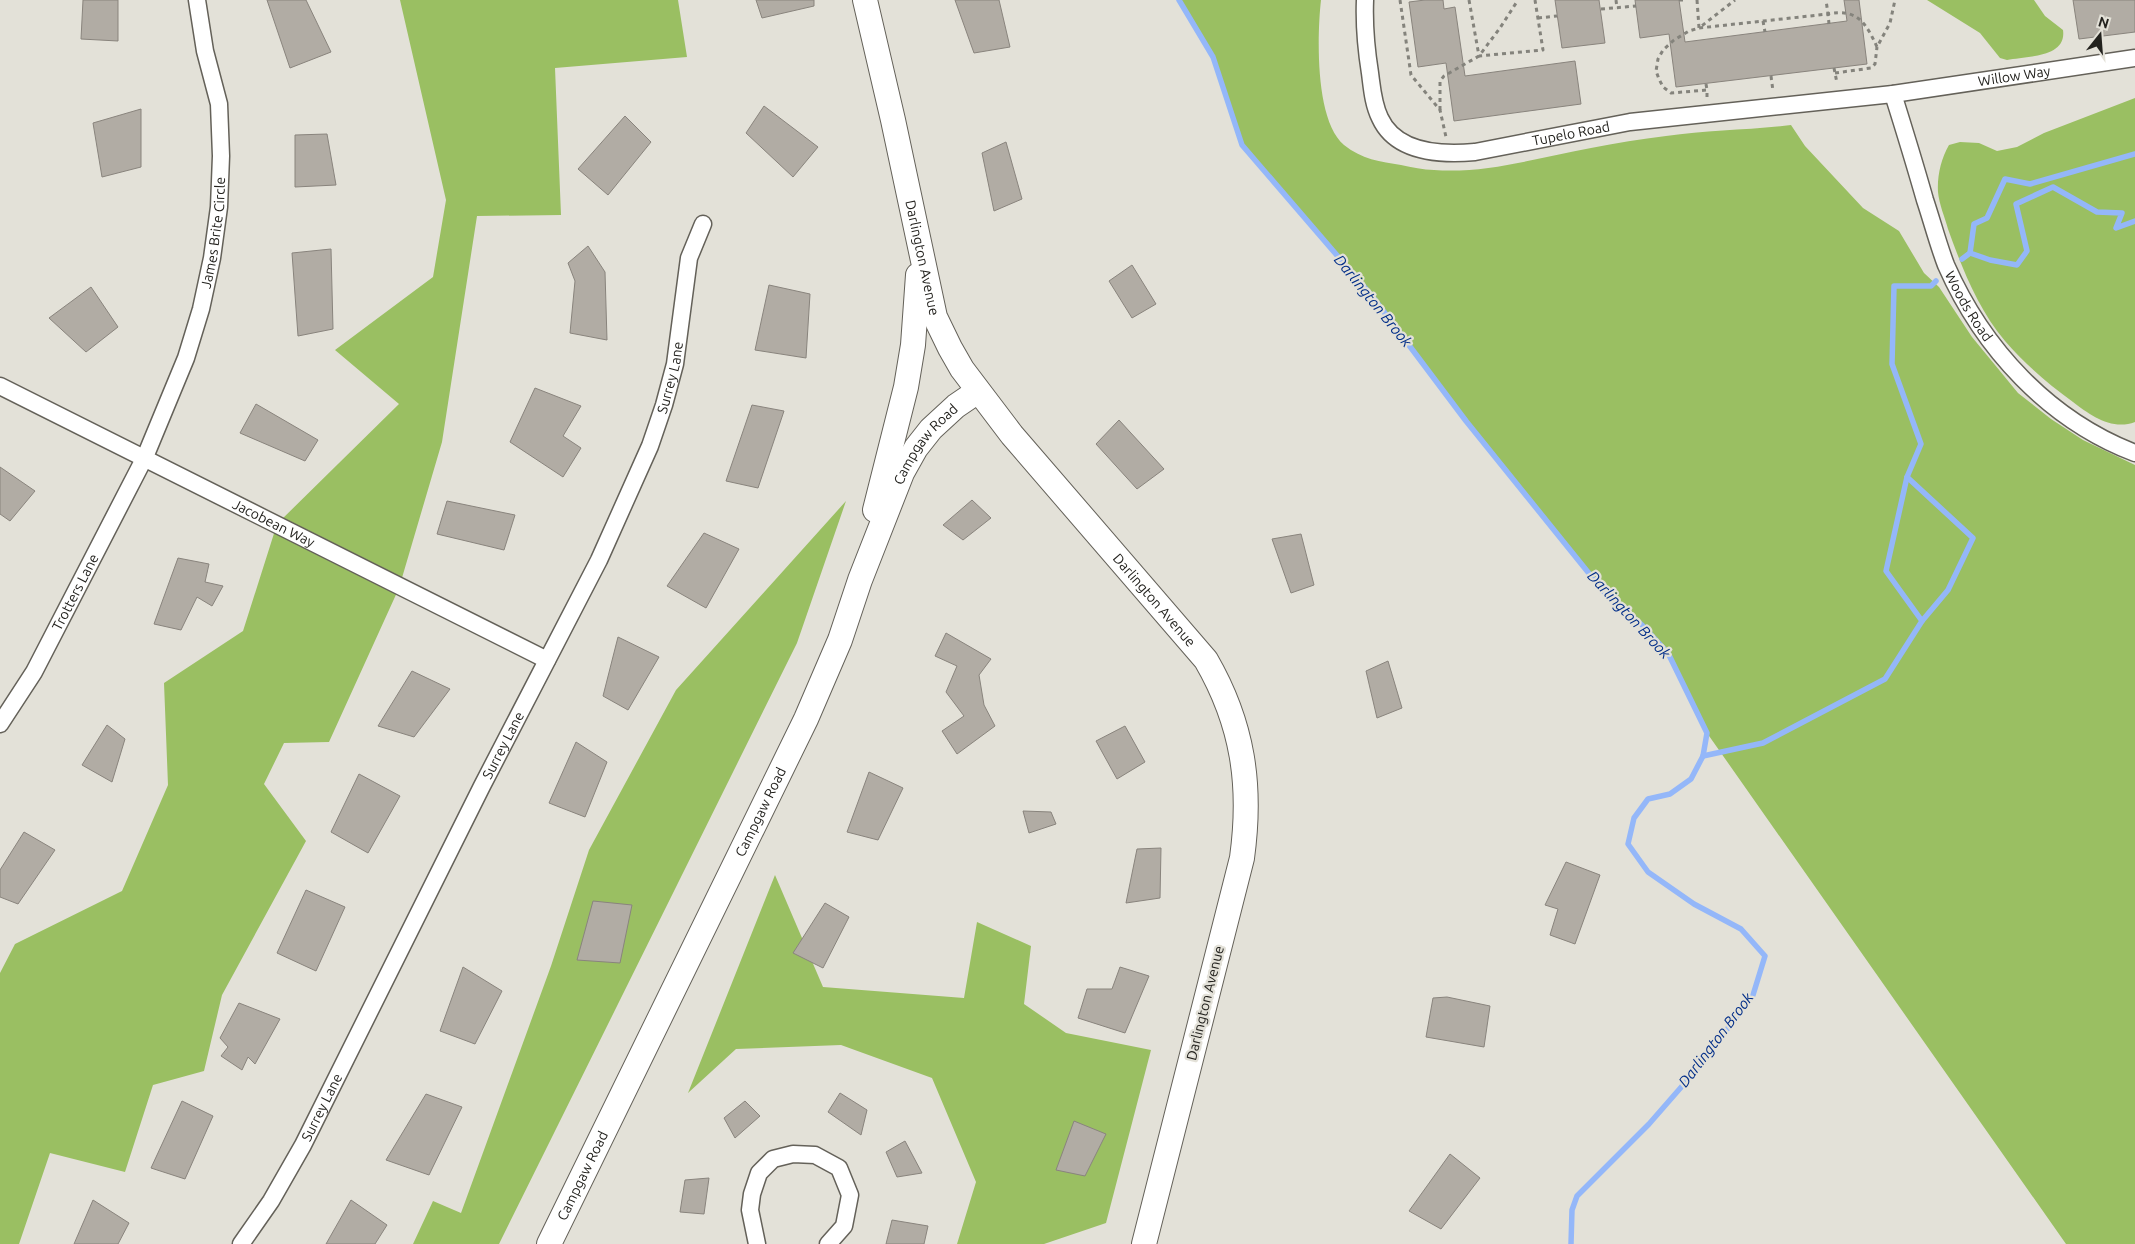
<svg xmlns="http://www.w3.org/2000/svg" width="2135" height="1244" font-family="Ubuntu,sans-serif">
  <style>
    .forest { fill: #9abf62 }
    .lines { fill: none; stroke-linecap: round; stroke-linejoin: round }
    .stream { stroke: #94b7f9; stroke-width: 5.5 }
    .building { fill: #b1aca4; stroke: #89847d }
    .minor-casing { stroke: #646159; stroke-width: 19 }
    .secondary-casing { stroke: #646159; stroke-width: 26 }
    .path { stroke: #84837c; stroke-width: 3; stroke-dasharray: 4 4; stroke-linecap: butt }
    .minor { stroke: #fff; stroke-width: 16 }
    .secondary { stroke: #fff; stroke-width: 24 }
    .labels { text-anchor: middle; stroke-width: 4.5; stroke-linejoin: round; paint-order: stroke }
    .street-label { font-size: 14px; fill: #23221e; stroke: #e3e1d8 }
    .water-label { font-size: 15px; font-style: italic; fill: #012d88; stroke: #e3e1d8 }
  </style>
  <rect width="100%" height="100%" fill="#e3e1d8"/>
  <g class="forest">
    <path d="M400 0H678L687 57 555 68 561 215 477 216 442 442 399 588 329 742 284 743 264 784 306 841 222 995 204 1071 153 1085 125 1172 50 1153 19 1244H0V973L15 944 122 891 168 785 164 683 243 631 277 524 399 404 335 350 433 277 446 200Z"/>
    <path d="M1179 0H1321C1317 36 1315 121 1344 145 1361 159 1381 162 1401 165 1412 167 1423 170 1434 170 1487 174 1540 157 1591 148 1616 143 1641 139 1666 136 1707 130 1749 130 1791 125L1805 146 1863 208 1899 231 1924 273 1939 287 1972 337 2018 393 2051 419 2083 440 2135 465V1244H2066L1707 733 1668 653 1642 625 1604 592 1466 421 1372 296 1242 145 1213 57Z"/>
    <path d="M1927 0H2034L2045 16 2063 30C2067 58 2026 56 2007 60L2000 58 1980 33Z"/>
    <path d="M2135 98V422C2112 431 2090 415 2073 402 2048 384 2025 364 2005 341 1978 309 1962 268 1948 229 1945 218 1939 204 1938 192 1937 176 1941 159 1949 145L1960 142 1979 143 1997 151 2017 147 2044 133Z"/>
    <path d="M846 501 797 643 499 1244H413L433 1201 461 1213 551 966 589 850 676 690Z"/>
    <path d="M775 875 823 987 964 998 977 922 1031 946 1024 1004 1066 1033 1151 1050 1106 1223 1044 1244H957L976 1182 932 1078 841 1045 736 1049 688 1093Z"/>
  </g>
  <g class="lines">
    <g class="stream">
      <path d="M1179 0 1213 57 1242 145 1372 296 1466 421 1604 592 1642 625 1668 653 1707 733 1703 756 1691 779 1670 794 1648 799 1634 818 1628 844 1648 872 1694 904 1741 929 1765 956 1753 995 1697 1069 1649 1124 1577 1196 1572 1210 1571 1244"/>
      <path d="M1970 253 1990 260 2017 265 2027 251 2016 204 2053 187 2097 212 2122 213 2116 228 2135 221"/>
      <path d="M1962 259 1970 253 1974 224 1987 218 2005 179 2030 184 2135 154"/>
      <path d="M1907 477 1973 538 1948 590 1922 621"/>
      <path d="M1703 756 1763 743 1885 679 1922 621 1886 571 1907 477 1921 444 1892 364 1894 286H1931L1936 281"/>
    </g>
  </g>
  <g class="building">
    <path d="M83 0H118V41L81 39Z"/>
    <path d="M267 0H306L331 52 290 68Z"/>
    <path d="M756 0H814V6L762 18Z"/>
    <path d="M955 0H999L1010 47 974 53Z"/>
    <path d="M1425 0H1443L1444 9 1455 7 1465 76 1575 61 1581 104 1454 121 1446 63 1418 67 1409 2Z"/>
    <path d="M1555 0H1599L1605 43 1562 48Z"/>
    <path d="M1635 0H1679L1685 42 1847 21 1844 0H1859L1867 64 1676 87 1669 34 1640 38Z"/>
    <path d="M2073 0H2135V32L2079 39Z"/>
    <path d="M764 106 818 147 793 177 746 133Z"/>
    <path d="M141 109V167L102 177 93 123Z"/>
    <path d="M625 116 651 142 608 195 578 169Z"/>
    <path d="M327 134 336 185 295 187V135Z"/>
    <path d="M1006 142 1022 199 994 211 982 153Z"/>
    <path d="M588 246 605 272 607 340 570 333 575 281 568 263Z"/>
    <path d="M331 249 333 329 298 336 292 253Z"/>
    <path d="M1132 265 1156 304 1132 318 1109 281Z"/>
    <path d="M769 285 810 294 806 358 755 350Z"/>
    <path d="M91 287 118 327 86 352 49 318Z"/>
    <path d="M535 388 581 406 563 436 581 448 563 477 510 442Z"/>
    <path d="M256 404 318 440 305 461 240 433Z"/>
    <path d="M752 405 784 411 758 488 726 481Z"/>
    <path d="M1119 420 1164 469 1137 489 1096 444Z"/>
    <path d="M0 467 35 491 10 521 0 514Z"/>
    <path d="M972 500 991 518 963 540 943 525Z"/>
    <path d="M447 501 515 515 504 550 437 534Z"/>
    <path d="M704 533 739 549 706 608 667 586Z"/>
    <path d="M1301 534 1314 585 1291 593 1272 539Z"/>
    <path d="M178 558 209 564 205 582 223 586 212 606 197 597 181 630 154 624Z"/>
    <path d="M946 633 991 659 979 675 984 705 995 726 957 754 942 731 964 716 946 692 957 666 935 656Z"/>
    <path d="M618 637 659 657 628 710 603 696Z"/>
    <path d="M1388 661 1402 708 1377 718 1366 671Z"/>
    <path d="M412 671 450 689 414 737 378 726Z"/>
    <path d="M107 725 125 739 112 782 82 765Z"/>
    <path d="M1125 726 1145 762 1117 779 1096 741Z"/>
    <path d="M576 742 607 762 585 817 549 803Z"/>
    <path d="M869 772 903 788 878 840 847 832Z"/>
    <path d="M359 774 400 796 368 853 331 832Z"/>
    <path d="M1023 811 1051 812 1056 824 1029 833Z"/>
    <path d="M24 832 55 850 18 904 0 897V870Z"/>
    <path d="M1161 848 1160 898 1126 903 1137 849Z"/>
    <path d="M1566 862 1600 875 1575 944 1550 935 1558 909 1545 905Z"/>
    <path d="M306 890 345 907 316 971 277 953Z"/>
    <path d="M593 901 632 905 620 963 577 960Z"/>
    <path d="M825 903 849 917 823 968 793 953Z"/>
    <path d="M463 967 502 991 475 1044 440 1031Z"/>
    <path d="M1120 967 1149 976 1125 1033 1078 1018 1087 989H1112Z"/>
    <path d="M1447 997 1490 1006 1484 1047 1426 1037 1433 998Z"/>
    <path d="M239 1003 280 1019 255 1064 248 1057 242 1070 221 1056 228 1047 220 1038Z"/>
    <path d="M840 1093 867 1110 861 1135 828 1112Z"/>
    <path d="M426 1094 462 1107 429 1175 386 1160Z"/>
    <path d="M182 1101 213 1116 185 1179 151 1168Z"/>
    <path d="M745 1101 760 1116 735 1138 724 1118Z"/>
    <path d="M1074 1121 1106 1134 1085 1176 1056 1170Z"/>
    <path d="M905 1141 922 1173 897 1177 886 1152Z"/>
    <path d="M1450 1154 1480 1178 1441 1229 1409 1211Z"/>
    <path d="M709 1178 704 1214 680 1212 685 1180Z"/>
    <path d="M93 1200 129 1223 118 1244H74Z"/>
    <path d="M351 1200 387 1225 375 1244H326Z"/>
    <path d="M892 1220 928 1226 924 1244H886Z"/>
  </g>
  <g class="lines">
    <g class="minor-casing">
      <g id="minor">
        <path id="s1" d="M1365 0C1364 25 1366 48 1370 73 1372 88 1373 104 1380 118 1396 153 1442 155 1475 152L1630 122 1893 94 2135 58"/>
        <path id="s2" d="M1893 94C1904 129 1915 165 1925 200 1932 221 1938 244 1946 265 1983 349 2049 420 2135 453"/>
        <path id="s3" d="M0 386 547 660"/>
        <path id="s4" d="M0 724 34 672 145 457 186 358 201 309 212 258 219 207 221 156 219 104 205 51 197 0"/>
        <path id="s5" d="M241 1244 271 1201 303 1145 482 786 599 560 650 446 664 405 675 364 689 258 703 224"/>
        <path d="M757 1244 750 1210 752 1194 759 1173 773 1159 793 1154 815 1155 839 1168 850 1195 844 1226 828 1244"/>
      </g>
    </g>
    <g class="secondary-casing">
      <g id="secondary">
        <path id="s6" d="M865 0 893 120 935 317 950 348 962 369 1012 435 1206 660C1243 724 1252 785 1242 858L1144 1244"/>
        <path d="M875 510 906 387 913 345 918 275"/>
        <path id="s7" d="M549 1244 806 719 840 640 860 580 902 473 916 448 931 429 956 406 978 391"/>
      </g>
    </g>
    <g class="path">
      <path d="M1400 0 1411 75 1440 110 1446 137"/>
      <path d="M1469 0 1479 56 1543 50 1535 0"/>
      <path d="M1616 0 1617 8"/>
      <path d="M1679 0H1683"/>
      <path d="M1697 0 1699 28 1735 0"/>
      <path d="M1601 9 1636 6"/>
      <path d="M1538 18 1557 16"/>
      <path d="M1763 21 1765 32"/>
      <path d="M1829 24 1828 14C1857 8 1866 23 1877 47L1890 23 1895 0"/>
      <path d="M1834 68 1837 83"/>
      <path d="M1835 73 1871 68 1875 64 1877 47"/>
      <path d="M1771 76 1773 91"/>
      <path d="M1706 84 1707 90"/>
      <path d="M1707 97V90L1671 93 1663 87 1659 79 1656 71 1658 59 1663 50 1674 40 1689 31 1699 28 1828 14 1826 0"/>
      <path d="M1440 110V81L1444 76 1479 56 1500 28 1518 0"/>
    </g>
    <use href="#minor" class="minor"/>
    <use href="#secondary" class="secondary"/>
  </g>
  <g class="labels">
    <g class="street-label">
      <text dy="5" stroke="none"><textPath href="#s1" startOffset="772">Willow Way</textPath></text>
      <text dy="5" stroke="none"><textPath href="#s1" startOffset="325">Tupelo Road</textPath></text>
      <text dy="5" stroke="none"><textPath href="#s4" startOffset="540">James Brite Circle</textPath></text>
      <text dy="5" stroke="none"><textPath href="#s6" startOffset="264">Darlington Avenue</textPath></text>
      <text dy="5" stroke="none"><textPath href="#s2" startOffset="226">Woods Road</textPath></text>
      <text dy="5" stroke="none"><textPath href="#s5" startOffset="969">Surrey Lane</textPath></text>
      <text dy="5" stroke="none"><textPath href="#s7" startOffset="886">Campgaw Road</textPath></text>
      <text dy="5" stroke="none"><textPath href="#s3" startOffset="306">Jacobean Way</textPath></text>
      <text dy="5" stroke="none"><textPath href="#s4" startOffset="152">Trotters Lane</textPath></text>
      <text dy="5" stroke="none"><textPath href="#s6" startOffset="684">Darlington Avenue</textPath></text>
      <text dy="5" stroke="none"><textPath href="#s5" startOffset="564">Surrey Lane</textPath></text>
      <text dy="5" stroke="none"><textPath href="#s7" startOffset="481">Campgaw Road</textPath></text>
      <text transform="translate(1205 1003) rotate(-76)" y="5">Darlington Avenue</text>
      <text dy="5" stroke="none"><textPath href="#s5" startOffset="159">Surrey Lane</textPath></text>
      <text dy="5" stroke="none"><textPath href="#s7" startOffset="76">Campgaw Road</textPath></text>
    </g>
    <g class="water-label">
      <text transform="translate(1373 301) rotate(51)" y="5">Darlington Brook</text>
      <text transform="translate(1629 615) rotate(47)" y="5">Darlington Brook</text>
      <text transform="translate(1716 1040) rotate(-53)" y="5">Darlington Brook</text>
    </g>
  </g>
  <g transform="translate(2100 35) rotate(17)" stroke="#e3e1d8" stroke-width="4" paint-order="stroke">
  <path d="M0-4L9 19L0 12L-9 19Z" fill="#23221e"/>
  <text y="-8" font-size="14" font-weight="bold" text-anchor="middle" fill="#23221e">N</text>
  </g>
</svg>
